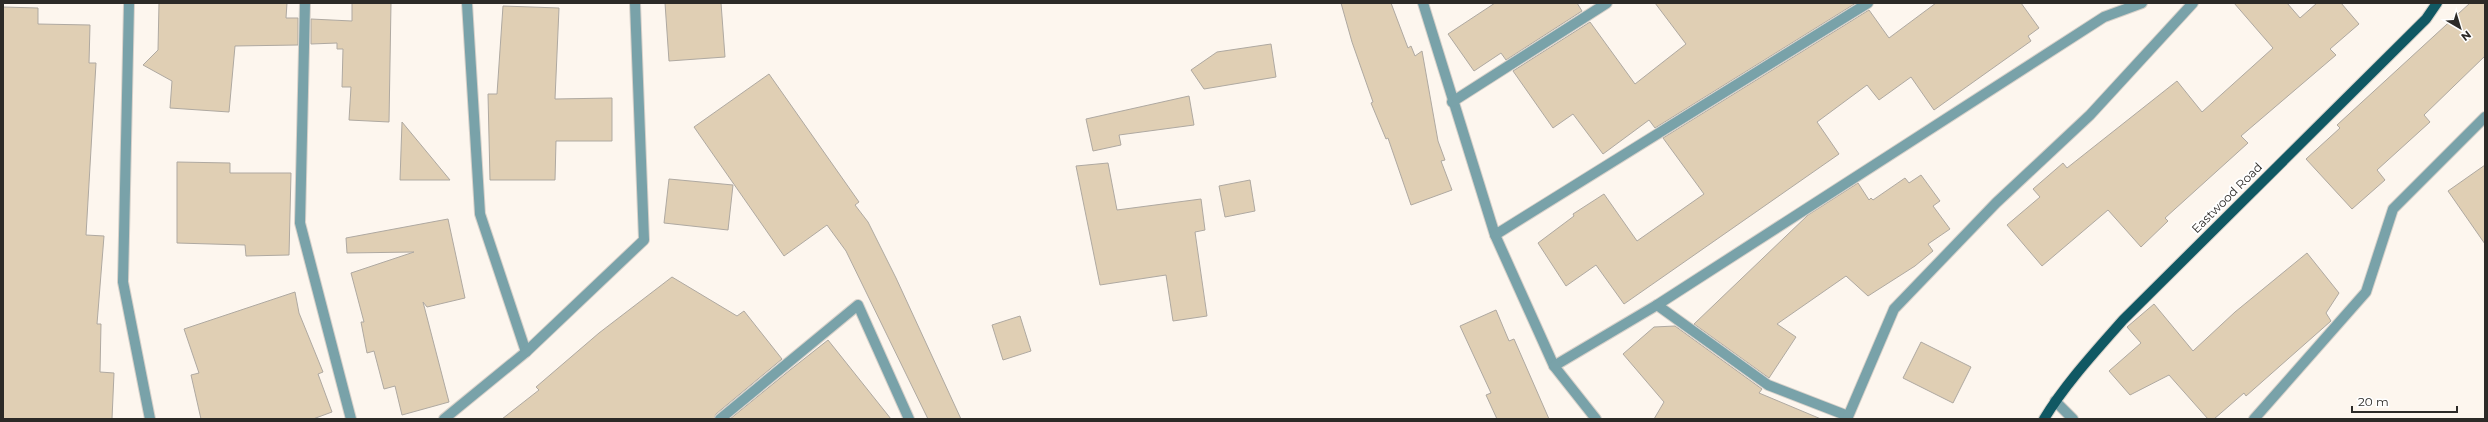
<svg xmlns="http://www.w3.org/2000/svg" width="2488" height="422" font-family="Montserrat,sans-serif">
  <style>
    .building { fill: #e0cfb4; stroke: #afa9a1 }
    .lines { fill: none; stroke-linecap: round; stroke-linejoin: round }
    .minor-casing { stroke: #d7d1ca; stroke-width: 12 }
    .major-casing { stroke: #d7d1ca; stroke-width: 12 }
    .minor { stroke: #79a2a9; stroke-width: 10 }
    .major { stroke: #105863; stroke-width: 10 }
    .labels { text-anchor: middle; stroke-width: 4; stroke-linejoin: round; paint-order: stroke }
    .street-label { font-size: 12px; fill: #2c2a27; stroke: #fff }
  </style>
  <rect width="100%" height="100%" fill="#fdf6ee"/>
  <g class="building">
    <path d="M159 3H287L286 18H298V45L235 46 229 112 170 108 172 81 143 65 158 50Z"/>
    <path d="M352 3H391L389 122 349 120 351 87H342L343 49H337V43L311 44V19L352 21Z"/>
    <path d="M665 3H721L725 57 669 61Z"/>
    <path d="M1341 3H1391L1408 48 1411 46 1415 56 1422 51 1438 141 1445 160 1441 161 1452 190 1411 205 1388 138 1386 139 1371 103 1373 102 1352 42Z"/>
    <path d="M1495 3H1577L1582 11 1506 60 1501 53 1474 71 1448 34Z"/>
    <path d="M1655 3H1856L1655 128 1649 120 1603 154 1573 114 1553 128 1513 71 1590 22 1635 84 1686 44Z"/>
    <path d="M1936 3H2021L2039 28 2028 36 2031 41 1934 110 1911 77 1879 100 1867 85 1817 122 1839 154 1624 304 1596 265 1566 286 1538 243 1574 216 1573 214 1604 194 1637 241 1704 194 1663 138 1869 10 1889 38Z"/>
    <path d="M2234 3H2287L2300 18 2317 3H2341L2359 24 2330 49 2336 55 2241 136 2248 143 2165 218 2168 221 2141 247 2108 210 2042 266 2007 225 2040 197 2033 189 2063 163 2067 168 2177 81 2202 112 2273 48Z"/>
    <path d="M2470 3H2485V56L2424 115 2430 122 2377 170 2385 180 2352 209 2306 159 2340 128 2337 125Z"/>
    <path d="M503 6 559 8 555 99 612 98V141H556L555 180H490L488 94H497Z"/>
    <path d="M3 7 38 8V24L90 25 89 63H96L86 235 104 236 97 324H101L100 372 114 373 112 419H3Z"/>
    <path d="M1271 44 1276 77 1204 89 1191 70 1217 52Z"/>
    <path d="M769 74 859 202 855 205 868 222 896 278 961 419H928L846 251 827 225 784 256 694 127Z"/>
    <path d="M1189 96 1194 125 1119 135 1121 145 1093 151 1086 119Z"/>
    <path d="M402 122 450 180H400Z"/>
    <path d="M177 162 230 163V173H291L289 255 246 256 245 245 177 243Z"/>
    <path d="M1108 163 1117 210 1201 199 1205 230 1195 232 1207 316 1173 321 1166 275 1100 285 1076 166Z"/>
    <path d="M2485 165V244L2448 191Z"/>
    <path d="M1921 175 1940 201 1933 206 1950 229 1928 244 1933 251 1915 266 1868 296 1846 276 1777 324 1796 337 1769 378 1694 324 1808 215 1858 183 1869 200 1871 198 1873 200 1905 178 1909 183Z"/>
    <path d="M669 179 733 185 728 230 664 223Z"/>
    <path d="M1250 180 1255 211 1225 217 1219 186Z"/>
    <path d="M448 219 465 298 427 307 423 302 449 402 402 415 395 386 384 389 374 351 367 353 361 322H364L351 273 414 252 347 253 346 238Z"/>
    <path d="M2307 253 2339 293 2326 313 2331 321 2246 396 2244 393 2214 419H2208L2169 375 2130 395 2109 371 2141 343 2127 327 2154 304 2193 351 2235 312Z"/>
    <path d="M672 277 737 316 744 311 782 359 716 414 714 419H502L539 390 536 387 599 333Z"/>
    <path d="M295 292 299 313 323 372 318 374 332 412 313 419H201L191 375 199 373 184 329Z"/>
    <path d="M1496 310 1509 341 1514 339 1549 419H1497L1486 395 1491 393 1460 326Z"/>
    <path d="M1020 316 1031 351 1003 360 992 325Z"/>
    <path d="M1675 326 1762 389 1759 393 1821 419H1654L1664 402 1623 354 1654 327Z"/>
    <path d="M828 340 891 419H730L790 370Z"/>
    <path d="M1921 342 1971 367 1953 403 1903 378Z"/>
  </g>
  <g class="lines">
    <g class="minor-casing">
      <g id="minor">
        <path d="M129 3 123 282 150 419"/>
        <path d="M305 3 300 223 351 419"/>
        <path d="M467 3 480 214 526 352"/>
        <path d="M1423 3 1495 235 1554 366 1596 419"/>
        <path d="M1452 102 1607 3"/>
        <path d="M1495 235 1868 3"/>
        <path d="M1657 305 1768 385 1848 416"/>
        <path d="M1554 366 1657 305 2104 17 2142 3"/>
        <path d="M2055 401 2073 419"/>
        <path d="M444 419 526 352 644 240 635 3"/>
        <path d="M720 419 858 305 909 419"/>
        <path d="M1847 419 1894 309 1996 203 2090 115 2193 3"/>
        <path d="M2254 419 2366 292 2393 209 2485 117"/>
      </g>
    </g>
    <g class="major-casing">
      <path id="major" d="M2044 419C2066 383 2095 352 2123 320L2426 19 2437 3"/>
    </g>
    <use href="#minor" class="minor"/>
    <use href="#major" class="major"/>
  </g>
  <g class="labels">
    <g class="street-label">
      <text transform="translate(2227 198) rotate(-45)" y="4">Eastwood Road</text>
    </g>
  </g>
  <rect width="2488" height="422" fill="none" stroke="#2c2a27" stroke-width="8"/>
  <g transform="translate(2460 28) rotate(142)" stroke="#ffffff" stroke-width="3" paint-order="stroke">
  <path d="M0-3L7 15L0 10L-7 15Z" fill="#2c2a27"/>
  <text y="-6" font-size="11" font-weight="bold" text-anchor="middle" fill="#2c2a27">N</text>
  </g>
  <path d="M2352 406v6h105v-6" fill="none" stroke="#2c2a27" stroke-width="2"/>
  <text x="2358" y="406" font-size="12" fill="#2c2a27" stroke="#ffffff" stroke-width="3" paint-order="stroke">20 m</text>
</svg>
